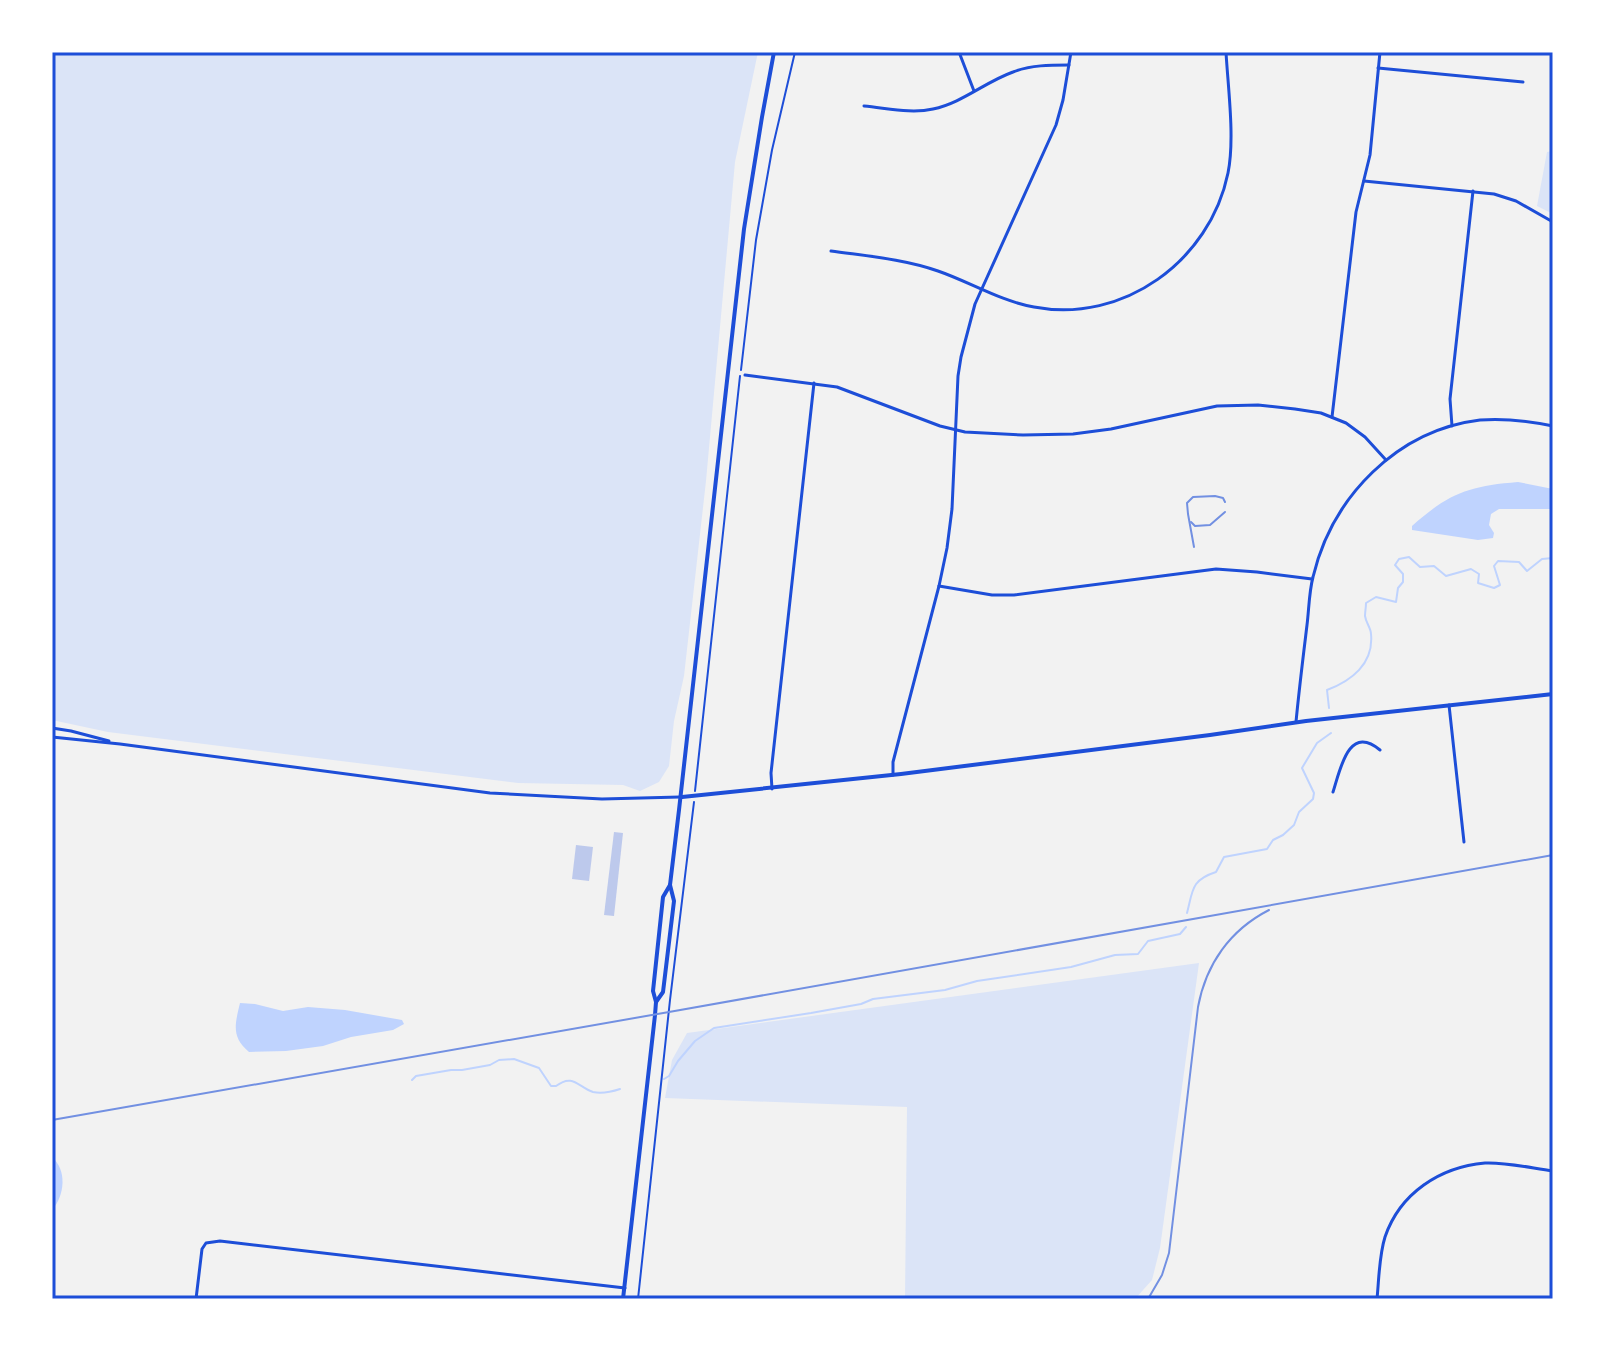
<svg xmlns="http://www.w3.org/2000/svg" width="1605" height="1351" font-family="Quicksand,sans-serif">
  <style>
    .green { fill: #dbe4f7 }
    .water { fill: #bfd3fe }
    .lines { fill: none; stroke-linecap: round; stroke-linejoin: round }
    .stream { stroke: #bfd3fe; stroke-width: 2 }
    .building { fill: #bdc9ec }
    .path { stroke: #1d4ed8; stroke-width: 2 }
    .minor { stroke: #1d4ed8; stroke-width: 3 }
    .tertiary { stroke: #1d4ed8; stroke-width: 4 }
    .tram { stroke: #7290e2; stroke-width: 2 }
    .rail { stroke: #7290e2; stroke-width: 2 }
    .neatline { fill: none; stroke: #1d4ed8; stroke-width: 3 }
  </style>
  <rect width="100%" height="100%" fill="#f2f2f2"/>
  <g class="green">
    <path d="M52 52H758L735 162 706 481 684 676 674 721 669 766 659 782 640 791 623 785 518 783 108 732 52 720Z"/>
    <path d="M1553 151V214L1537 206 1547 152Z"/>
    <path d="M1199 963 1160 1248 1152 1280 1135 1299H905L907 1107 665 1098 672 1060 687 1033Z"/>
  </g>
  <g class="water">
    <path d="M1518 482 1553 489V509H1499L1491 514 1489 525 1494 533 1493 538 1478 540 1412 530V526C1449 493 1469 486 1518 482Z"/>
    <path d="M240 1003 255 1004 283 1011 308 1007 345 1010 402 1020 404 1024 393 1030 351 1037 323 1046 286 1051 249 1052C231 1037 235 1024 240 1003Z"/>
    <path d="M52 1157C67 1170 65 1195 52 1210Z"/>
  </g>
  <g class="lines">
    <g class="stream">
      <path d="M1329 708 1327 690C1351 681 1374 664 1371 634 1371 628 1366 623 1365 616 1365 612 1366 608 1366 603L1376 597 1396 602 1398 588 1403 582V574L1395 565 1399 559 1409 557 1420 567 1434 566 1446 576 1471 569 1479 574 1478 583 1494 588 1500 585 1494 566 1498 561 1519 562 1527 571 1542 559 1553 558"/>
      <path d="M1187 913C1193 890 1191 880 1216 872L1224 857 1267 849 1273 840 1283 835 1294 825 1299 812 1313 799 1314 793 1302 768 1317 743 1331 733"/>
      <path d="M664 1079 669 1076 678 1061 695 1041 714 1028 811 1013 861 1004 873 999 945 990 977 981 1071 967 1115 955 1138 954 1148 941 1180 934 1186 927"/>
      <path d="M412 1080 416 1076 451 1070H462L490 1065 499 1060 514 1059 539 1068 551 1086H556C573 1073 578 1087 593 1092 603 1094 611 1092 620 1089"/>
    </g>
  </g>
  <g class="building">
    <path d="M614 832 623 833 614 916 604 915Z"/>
    <path d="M576 845 593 847 589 881 572 879Z"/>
  </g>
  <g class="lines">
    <g class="path">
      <path d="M741 370 756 240 772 150 795 52"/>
      <path d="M695 791 740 376"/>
      <path d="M638 1299 670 1000 694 802"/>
    </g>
    <g class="minor">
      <path d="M959 52 974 91"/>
      <path d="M1378 68 1523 82"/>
      <path d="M864 106C887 108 911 114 933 109 962 103 985 82 1013 72 1031 65 1050 65 1069 65"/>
      <path d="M1364 181 1494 194 1516 201 1553 222"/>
      <path d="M831 251C866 256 904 259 938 271 970 282 1000 301 1034 307 1123 324 1210 261 1228 173 1235 139 1228 88 1226 52"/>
      <path d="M745 375 837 387 940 426 965 432 1023 435 1073 434 1111 429 1217 406 1258 405 1295 409 1321 413 1346 423 1365 437 1386 460"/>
      <path d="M1332 417 1356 212 1370 155 1380 52"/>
      <path d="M1452 426 1450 399 1473 191"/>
      <path d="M939 586 992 595H1014L1216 569 1257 572 1312 579"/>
      <path d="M1449 705 1464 842"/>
      <path d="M1296 722C1299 690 1303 658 1307 625 1309 609 1309 592 1313 577 1332 497 1397 430 1480 420 1505 418 1529 421 1553 426"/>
      <path d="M52 728 71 731 109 741"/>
      <path d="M52 737 120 744 490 793 602 799 680 797"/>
      <path d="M893 775V762L939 586 947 548 952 509 958 376 961 357 975 304 1056 125 1063 100 1071 52"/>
      <path d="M772 789 771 773 814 383"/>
      <path d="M1333 792C1340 771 1348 723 1380 750"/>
      <path d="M196 1299 202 1249 206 1243 220 1241 625 1288"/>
      <path d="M1377 1299C1379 1279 1379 1256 1385 1237 1400 1193 1440 1167 1485 1163 1506 1162 1531 1168 1553 1171"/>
    </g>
    <g class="tertiary">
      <path d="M682 797 901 774 1210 735 1306 721 1553 694"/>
      <path d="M656 1002 663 992 674 901 670 885"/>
      <path d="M623 1299 655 1015 656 1002 653 991 663 897 670 885 679 810 744 229 762 117 774 52"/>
    </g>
    <g class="tram">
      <path d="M1191 522 1195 526 1210 525 1225 512"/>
      <path d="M1194 547 1188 514 1187 503 1193 497 1215 496 1223 498 1225 502"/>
    </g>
    <g class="rail">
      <path d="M52 1120 669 1012 1553 855"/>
      <path d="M1148 1299 1162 1275 1169 1253 1198 1007C1206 964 1230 930 1269 910"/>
    </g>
  </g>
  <rect width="1605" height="1351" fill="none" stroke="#ffffff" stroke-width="108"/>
  <rect x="54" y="54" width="1497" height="1243" class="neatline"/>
</svg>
